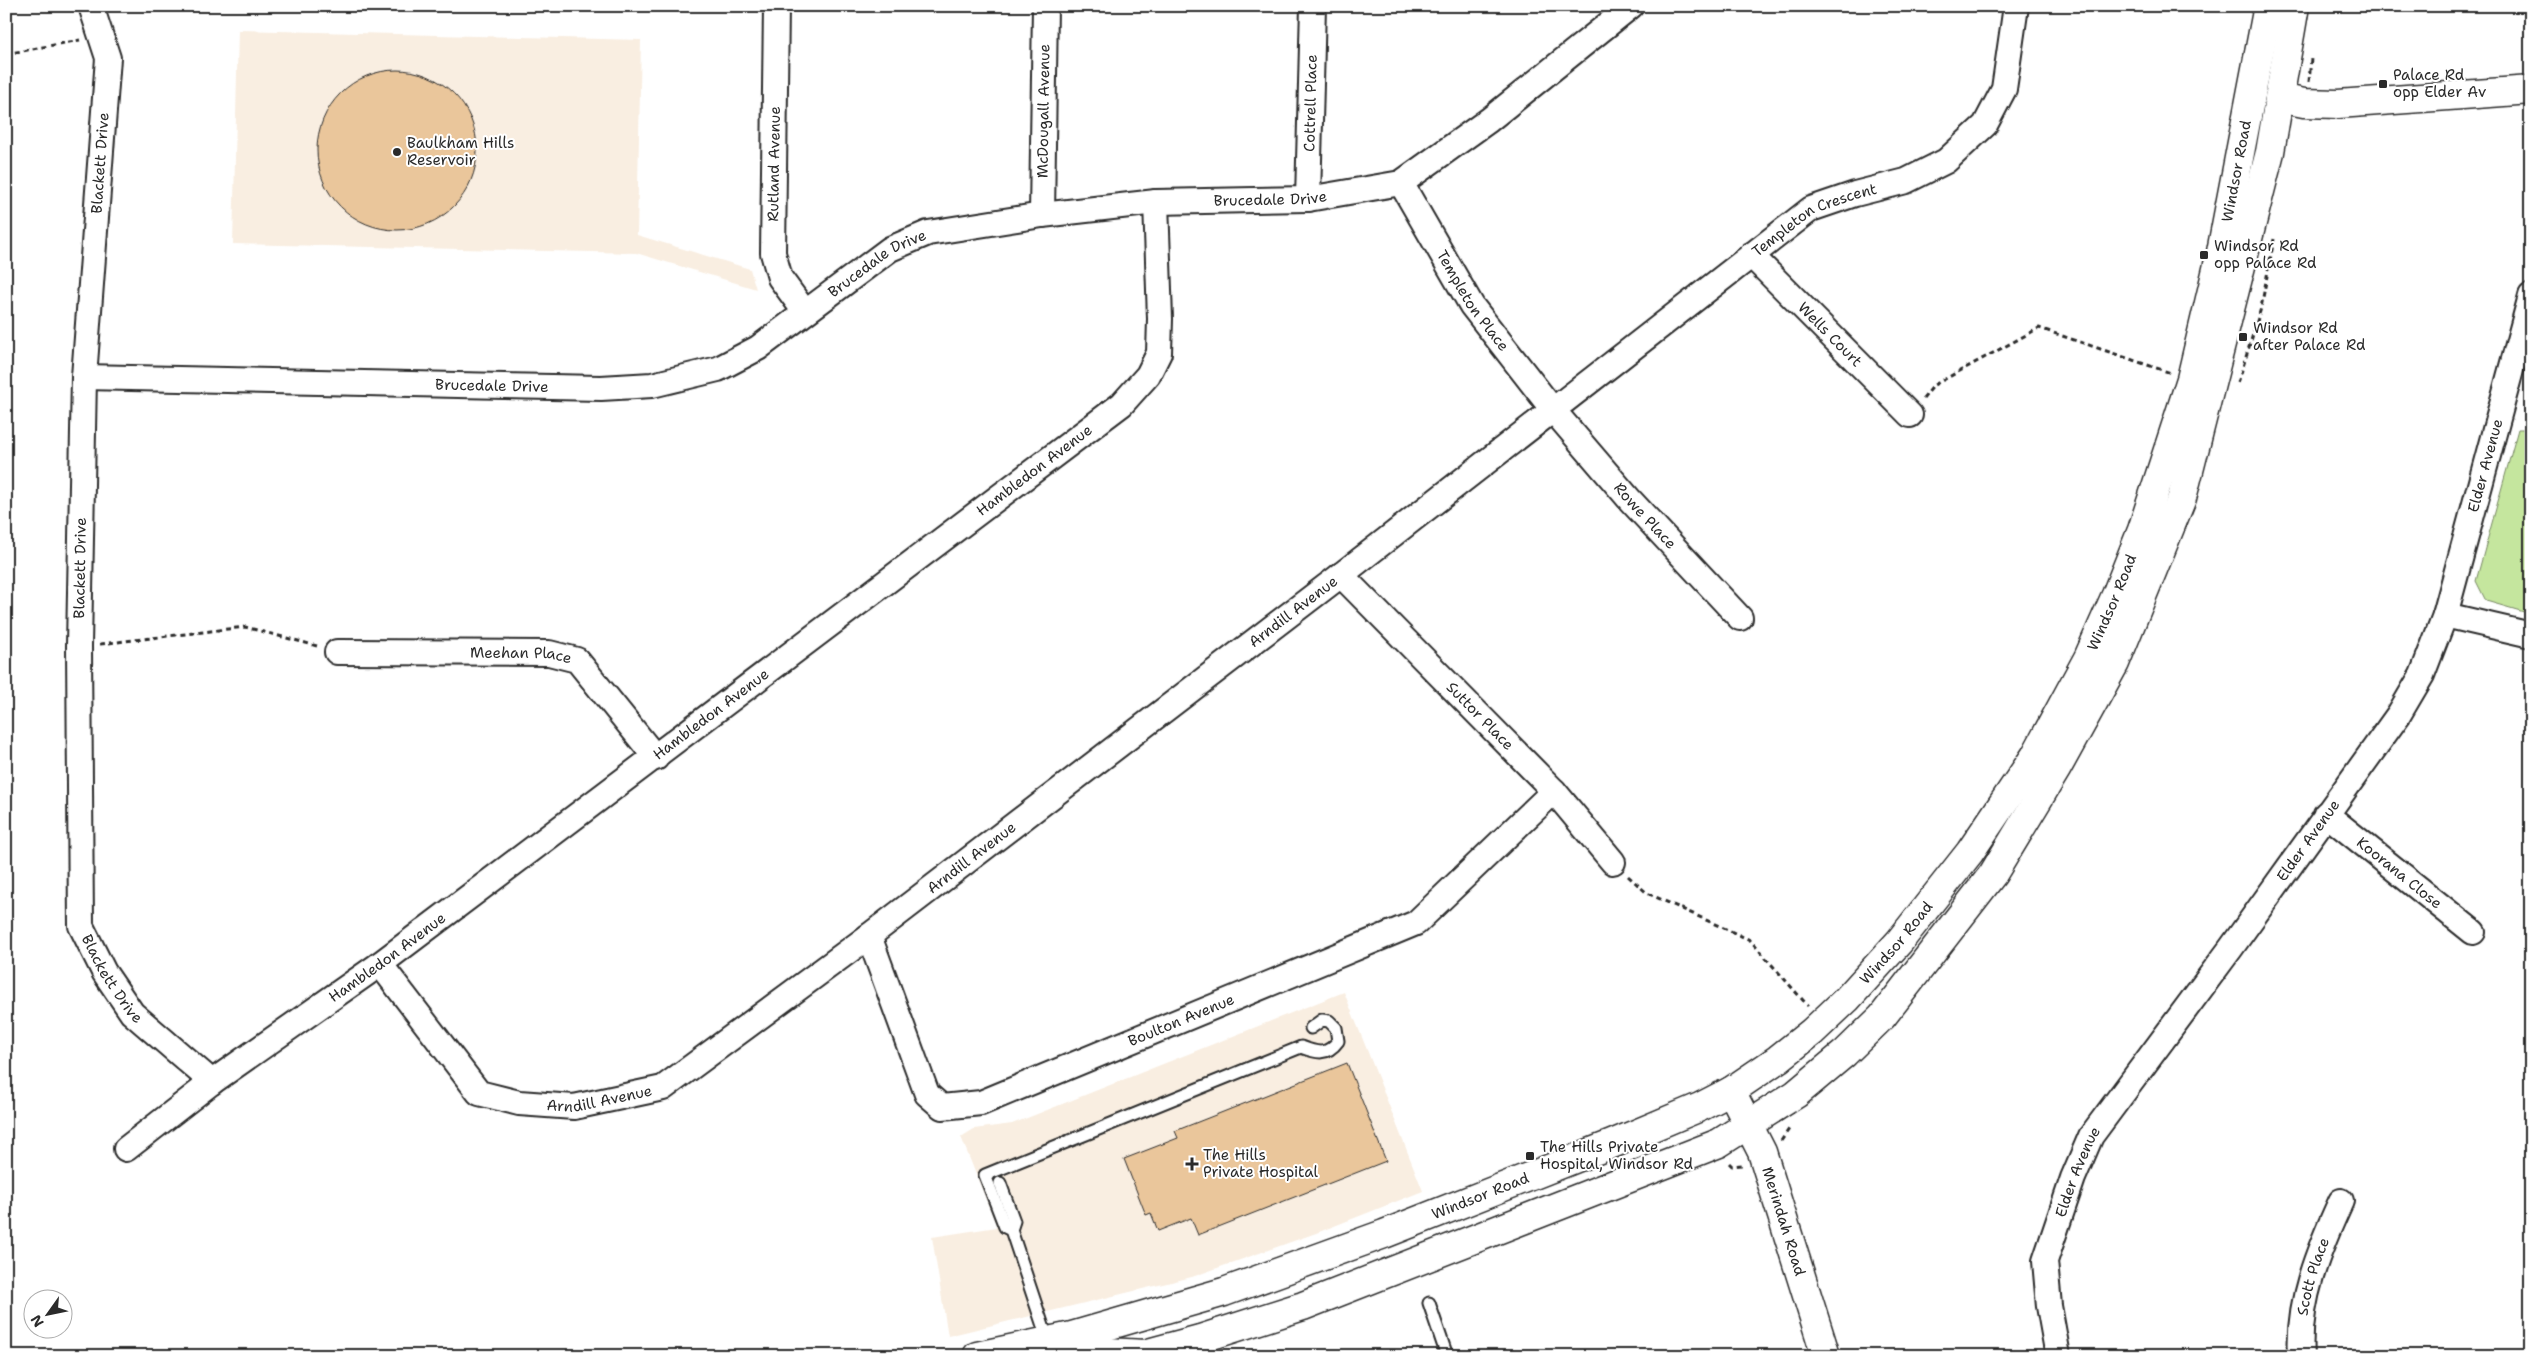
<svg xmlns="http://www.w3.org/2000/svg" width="2537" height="1362" font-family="'Shantell Sans',sans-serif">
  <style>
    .built { fill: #f9eee1 }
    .green { fill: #c5e69e; stroke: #788864 }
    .building { fill: #eac69b; stroke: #2b2b2b }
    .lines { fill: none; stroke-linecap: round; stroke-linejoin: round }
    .lane-casing { stroke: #2b2b2b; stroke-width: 15 }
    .street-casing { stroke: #2b2b2b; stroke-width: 28 }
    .secondary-casing { stroke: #2b2b2b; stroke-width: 31 }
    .primary-casing { stroke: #2b2b2b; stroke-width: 31 }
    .path { stroke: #2b2b2b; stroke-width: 3; stroke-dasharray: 5 4; stroke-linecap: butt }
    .lane { stroke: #fff; stroke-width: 11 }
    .street { stroke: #fff; stroke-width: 24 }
    .secondary { stroke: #fff; stroke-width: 28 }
    .primary { stroke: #fff; stroke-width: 28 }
    .poi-dot { fill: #2b2b2b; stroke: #fff; stroke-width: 2 }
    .labels { text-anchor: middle; stroke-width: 4; stroke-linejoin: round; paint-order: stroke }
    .poi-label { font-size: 15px; fill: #2b2b2b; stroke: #fff; text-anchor: start }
    .street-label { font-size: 15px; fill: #2b2b2b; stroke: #fff }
  </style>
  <rect width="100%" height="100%" fill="#fff"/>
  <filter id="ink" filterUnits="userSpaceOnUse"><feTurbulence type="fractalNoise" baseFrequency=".02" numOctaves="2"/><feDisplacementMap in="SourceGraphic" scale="10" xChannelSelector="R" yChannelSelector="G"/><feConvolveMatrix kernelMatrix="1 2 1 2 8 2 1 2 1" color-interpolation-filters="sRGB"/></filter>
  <g filter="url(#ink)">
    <g class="built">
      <path d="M238 30 641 40 637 235 750 269 756 289 636 253 233 244Z"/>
      <path d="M1344 992 1423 1191 1319 1232 1192 1277 948 1336 932 1237 997 1227 961 1137 974 1129 1012 1124Z"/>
    </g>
    <path class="green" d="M2518 429H2531V614L2486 601 2476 581Z"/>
    <g class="building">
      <circle cx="397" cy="150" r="80"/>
      <path d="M1347 1063 1386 1161 1198 1235 1191 1218 1158 1231 1151 1213 1146 1215 1124 1159 1178 1138 1175 1131Z"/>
    </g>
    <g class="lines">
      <g class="lane-casing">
        <g id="lane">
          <path d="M1000 1183 1014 1221 1011 1230"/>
          <path d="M1429 1303 1447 1356"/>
          <path d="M1048 1341 1011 1230 1005 1227 985 1175 1301 1047C1317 1053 1327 1056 1338 1041L1336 1028 1329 1021 1322 1020 1311 1028"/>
        </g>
      </g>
      <g class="street-casing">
        <g id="street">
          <path id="s1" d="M91 6 108 58 84 377 79 646 81 926 104 972 132 1013 212 1082"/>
          <path d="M776 6 773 253 780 278 805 312"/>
          <path id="s2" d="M1401 183 1472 306 1553 410 1630 500 1740 618"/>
          <path id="s3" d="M1308 199 1313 6"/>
          <path id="s4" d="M1042 215 1045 6"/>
          <path id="s5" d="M1751 255 1910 415"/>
          <path id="s6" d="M84 377 601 388 652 385 718 369 758 348 890 249 928 233 1042 215 1156 202 1308 199 1401 183 1489 120 1631 6"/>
          <path id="s7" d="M1341 575 1554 791 1613 862"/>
          <path d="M2445 615 2531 635"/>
          <path id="s8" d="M337 652 549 653 577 660 656 758"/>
          <path id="s9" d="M2326 814 2473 932"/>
          <path id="s10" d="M869 936 927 1094 942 1107 981 1103 1416 923 1554 791"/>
          <path id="s11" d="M380 964 479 1093 519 1103 574 1107 663 1088 869 936 1341 575 1811 209 1855 194 1906 181 1946 161 1985 125 2004 89 2016 6"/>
          <path id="s12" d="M126 1149 212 1082 380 964 1122 404 1148 375 1159 353 1160 319 1156 202"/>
          <path id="s13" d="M2058 1356 2049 1306 2045 1261 2073 1178 2091 1136 2231 948 2399 714 2422 675 2445 615 2531 296"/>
          <path id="s14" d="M2301 1356C2297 1301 2319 1249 2341 1201"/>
        </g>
      </g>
      <g class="secondary-casing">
        <g id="secondary">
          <path d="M2279 98 2304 103 2338 104 2531 90"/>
          <path id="s15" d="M1731 1091 1762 1152 1826 1356"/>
        </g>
      </g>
      <g class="primary-casing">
        <g id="primary">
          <path d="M1051 1343 1065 1350 1146 1354"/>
          <path id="s16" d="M977 1356 1072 1336 1224 1292 1384 1234 1612 1144 1700 1107 1731 1091 1778 1059 1812 1032 1847 999 1899 942 1970 852 2035 756 2088 658 2116 595 2142 530 2191 379 2221 252 2268 6"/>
          <path d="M1137 1356 1200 1339 1303 1306 1719 1143 1796 1094 1845 1053 1882 1017 1993 874 2057 768 2115 663 2182 498 2270 152 2295 6"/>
        </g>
      </g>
      <g class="path">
        <path d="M6 54 80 40"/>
        <path d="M2309 82 2311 58"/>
        <path d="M2238 383 2261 308 2274 239"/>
        <path d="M1923 399 1934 385 2039 328 2171 373"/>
        <path d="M100 644 245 627 317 646"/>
        <path d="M1628 876 1647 893 1750 940 1808 1006"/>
        <path d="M1781 1141 1791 1126"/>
        <path d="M1729 1163 1732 1166 1742 1165"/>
      </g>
      <use href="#lane" class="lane"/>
      <use href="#street" class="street"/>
      <use href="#secondary" class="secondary"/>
      <use href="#primary" class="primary"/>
    </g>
  </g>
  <g class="poi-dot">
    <rect x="2378" y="79" width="10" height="10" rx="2.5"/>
    <circle cx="397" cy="152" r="5"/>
    <rect x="2199" y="250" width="10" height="10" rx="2.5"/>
    <rect x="2238" y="332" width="10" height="10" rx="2.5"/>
    <rect x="1525" y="1151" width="10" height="10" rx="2.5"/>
    <path d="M1189.5 1156.5h5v5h5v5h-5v5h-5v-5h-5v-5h5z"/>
  </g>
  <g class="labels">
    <g class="poi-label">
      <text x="2393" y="80">Palace Rd<tspan x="2393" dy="17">opp Elder Av</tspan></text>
      <text x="407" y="148">Baulkham Hills<tspan x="407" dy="17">Reservoir</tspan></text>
      <text x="2214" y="251">Windsor Rd<tspan x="2214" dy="17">opp Palace Rd</tspan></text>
      <text x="2253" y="333">Windsor Rd<tspan x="2253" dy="17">after Palace Rd</tspan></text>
      <text x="1540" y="1152">The Hills Private<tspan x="1540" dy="17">Hospital, Windsor Rd</tspan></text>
      <text x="1203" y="1160">The Hills<tspan x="1203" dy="17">Private Hospital</tspan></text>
    </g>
    <g class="street-label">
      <text dy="5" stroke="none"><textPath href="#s3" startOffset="96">Cottrell Place</textPath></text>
      <text dy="5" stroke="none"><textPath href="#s4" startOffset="104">McDougall Avenue</textPath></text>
      <text transform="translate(100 163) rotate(-86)" y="5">Blackett Drive</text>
      <text transform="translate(774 164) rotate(-89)" y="5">Rutland Avenue</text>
      <text dy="5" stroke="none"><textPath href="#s16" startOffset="1879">Windsor Road</textPath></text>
      <text dy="5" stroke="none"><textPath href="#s6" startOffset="1232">Brucedale Drive</textPath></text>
      <text dy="5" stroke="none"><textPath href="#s11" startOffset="1794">Templeton Crescent</textPath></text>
      <text dy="5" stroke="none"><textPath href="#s6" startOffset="828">Brucedale Drive</textPath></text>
      <text dy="5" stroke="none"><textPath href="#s2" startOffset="138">Templeton Place</textPath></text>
      <text dy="5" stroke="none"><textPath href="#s5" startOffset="112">Wells Court</textPath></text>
      <text dy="5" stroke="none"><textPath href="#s6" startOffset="408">Brucedale Drive</textPath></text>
      <text dy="5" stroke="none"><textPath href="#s13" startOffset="1016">Elder Avenue</textPath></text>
      <text dy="5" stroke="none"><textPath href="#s12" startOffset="1134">Hambledon Avenue</textPath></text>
      <text dy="5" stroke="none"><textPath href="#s2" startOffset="414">Rowe Place</textPath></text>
      <text transform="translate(80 568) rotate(-89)" y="5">Blackett Drive</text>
      <text dy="5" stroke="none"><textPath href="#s16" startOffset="1429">Windsor Road</textPath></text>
      <text dy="5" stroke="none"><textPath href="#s11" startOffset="1140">Arndill Avenue</textPath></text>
      <text dy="5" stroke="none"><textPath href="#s8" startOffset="184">Meehan Place</textPath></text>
      <text dy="5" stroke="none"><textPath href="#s12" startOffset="729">Hambledon Avenue</textPath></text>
      <text dy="5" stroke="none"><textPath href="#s7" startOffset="198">Suttor Place</textPath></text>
      <text dy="5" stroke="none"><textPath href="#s13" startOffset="596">Elder Avenue</textPath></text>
      <text dy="5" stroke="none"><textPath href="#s11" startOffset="735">Arndill Avenue</textPath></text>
      <text dy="5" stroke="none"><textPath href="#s9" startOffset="94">Koorana Close</textPath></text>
      <text dy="5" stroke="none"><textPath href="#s16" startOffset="1024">Windsor Road</textPath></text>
      <text dy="5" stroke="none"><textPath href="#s12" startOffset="324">Hambledon Avenue</textPath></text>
      <text dy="5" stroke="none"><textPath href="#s1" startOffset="985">Blackett Drive</textPath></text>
      <text dy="5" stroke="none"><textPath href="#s10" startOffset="444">Boulton Avenue</textPath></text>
      <text dy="5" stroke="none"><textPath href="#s11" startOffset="285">Arndill Avenue</textPath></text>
      <text dy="5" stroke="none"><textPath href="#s13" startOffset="191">Elder Avenue</textPath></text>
      <text dy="5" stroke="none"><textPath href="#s16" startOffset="529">Windsor Road</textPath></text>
      <text dy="5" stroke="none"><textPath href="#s15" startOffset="141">Merindah Road</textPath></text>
      <text dy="5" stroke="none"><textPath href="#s14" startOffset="81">Scott Place</textPath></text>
    </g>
  </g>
  <rect width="2537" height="1362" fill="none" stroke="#fff" stroke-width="25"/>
  <rect x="12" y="12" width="2512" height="1337" fill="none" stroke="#2b2b2b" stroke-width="2" filter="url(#ink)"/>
  <g transform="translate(48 1314) rotate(237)"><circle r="24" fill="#ffffff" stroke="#aaaaaa"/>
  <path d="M0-4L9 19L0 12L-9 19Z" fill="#2b2b2b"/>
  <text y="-8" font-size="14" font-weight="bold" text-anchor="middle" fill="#2b2b2b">N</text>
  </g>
</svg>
